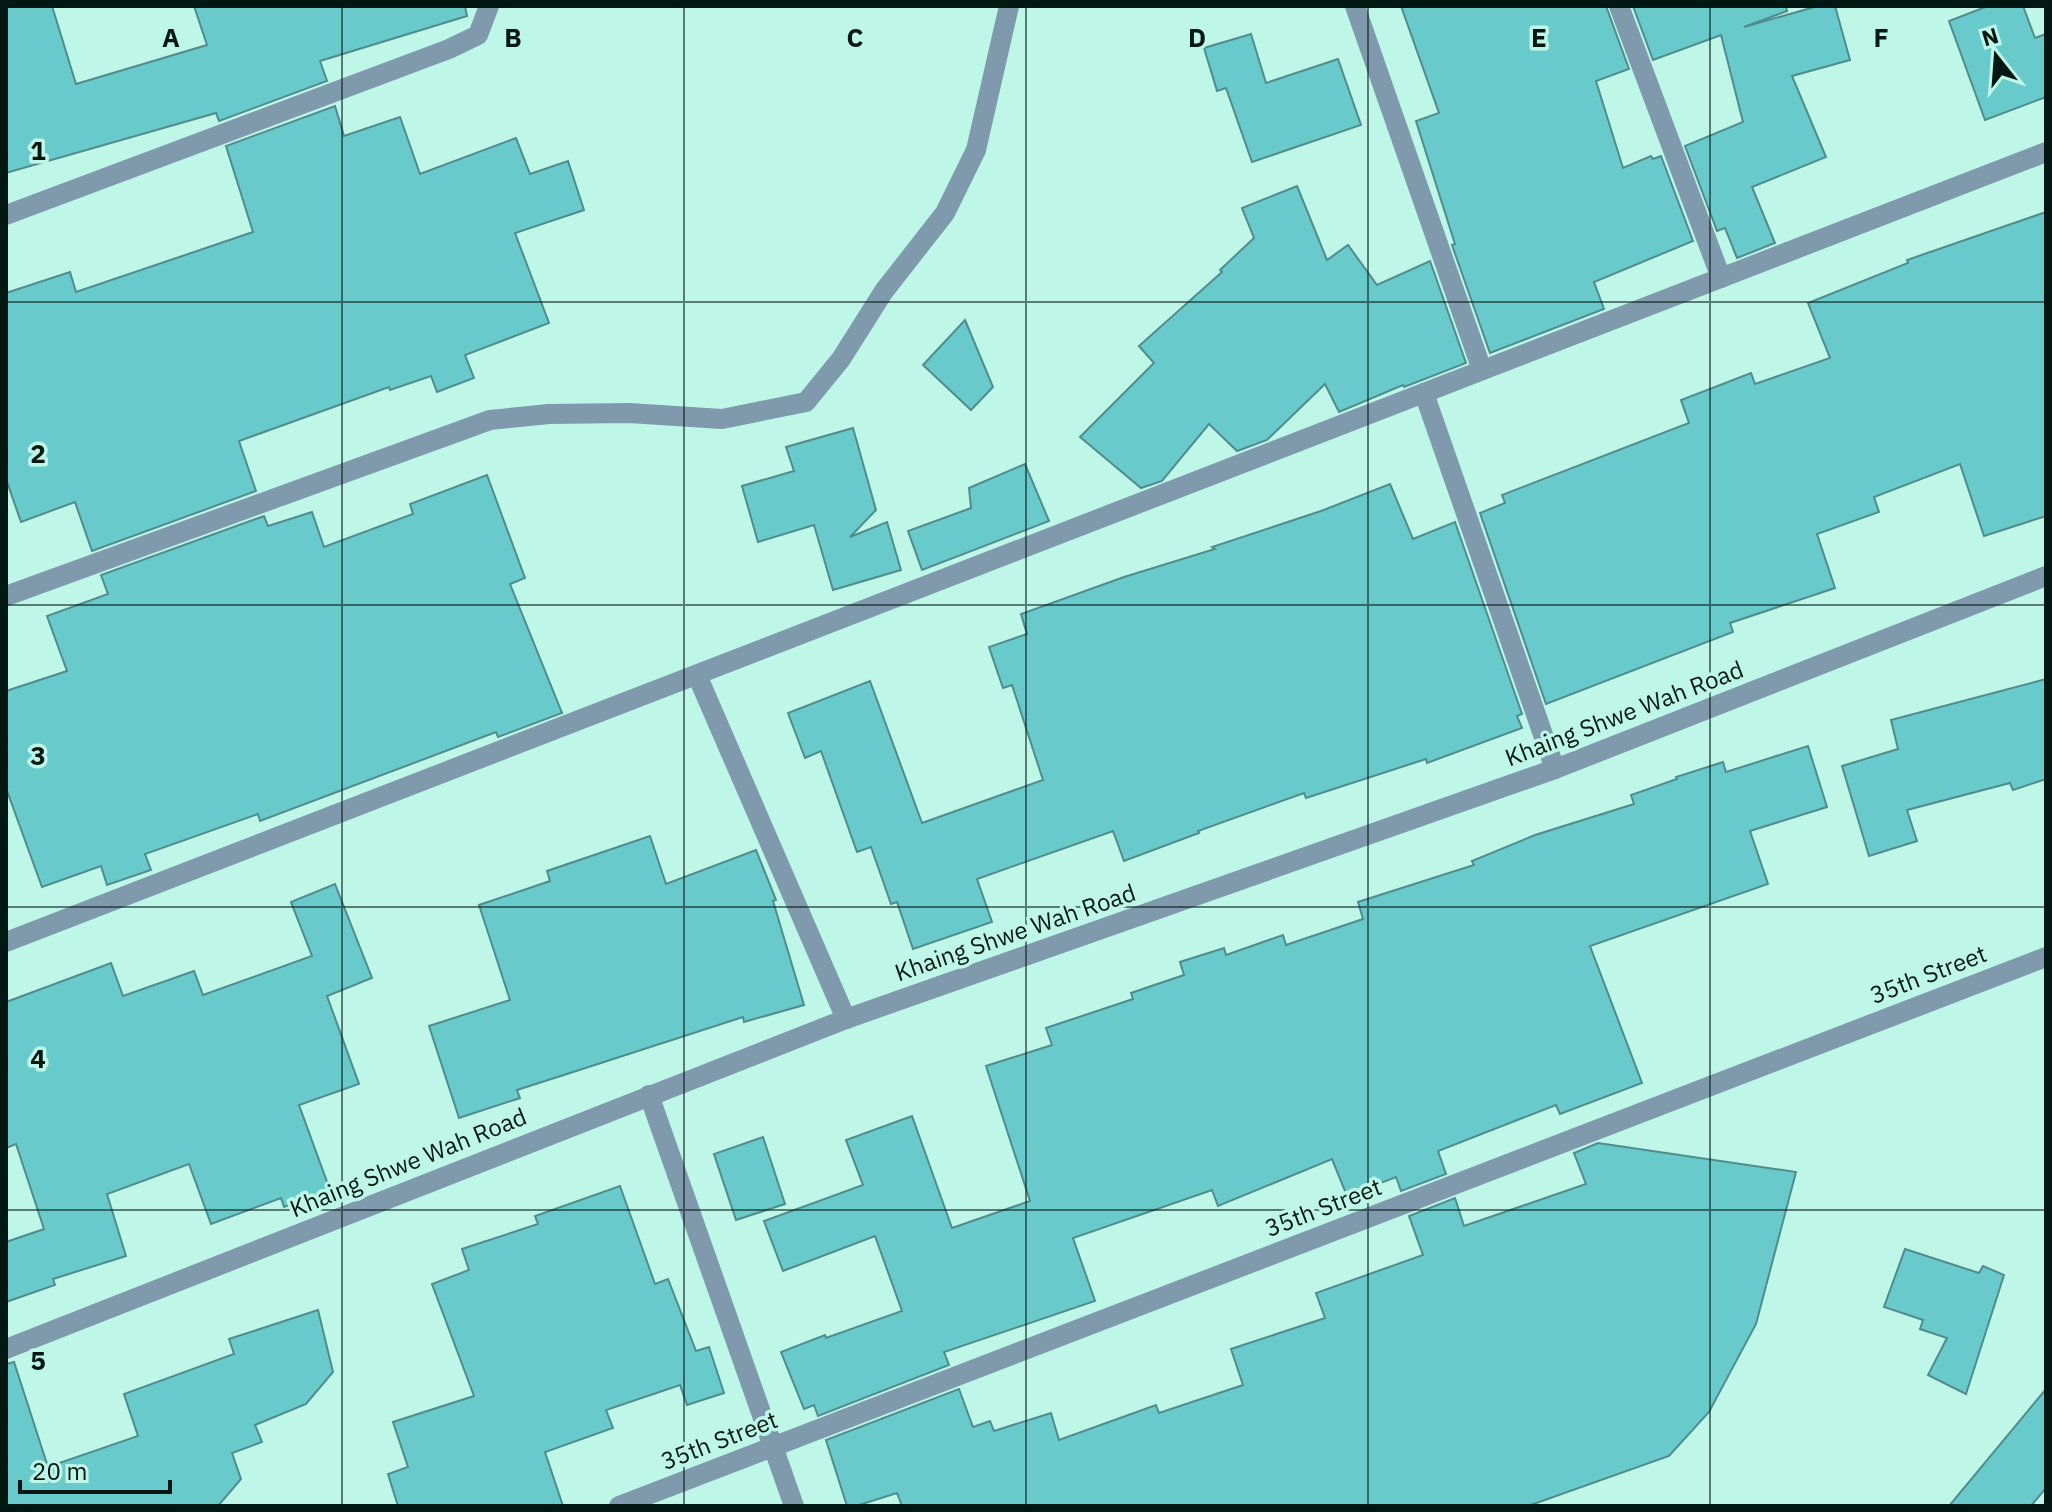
<svg xmlns="http://www.w3.org/2000/svg" width="2052" height="1512" viewBox="0 0 2052 1512" font-family="'IBM Plex Sans',sans-serif">
	<style>
		.building { fill: #68cacb; stroke: #518c8d; stroke-width: 2 }
		.lines { fill: none; stroke-linecap: round; stroke-linejoin: round }
		.minor { stroke: #7e9aac; stroke-width: 20 }
		.grid { fill: none; stroke: #031813; stroke-width: 2; stroke-opacity: 0.55 }
		.labels { text-anchor: middle; dominant-baseline: central; stroke-width: 7; stroke-linejoin: round; paint-order: stroke }
		.street-label { font-size: 24px; fill: #031813; stroke: #bef7e8 }
		.grid-label { font-size: 26px; text-anchor: middle; font-weight: bold; fill: #031813; stroke: #bef7e8; stroke-width: 7; stroke-linejoin: round; paint-order: stroke }
	</style>
	<rect width="100%" height="100%" fill="#bef7e8"/>
	<g class="building">
		<path d="M6,6h46l24,78 131,-39 -13,-39h271l2,10 -147,45 7,20 -108,40 -3,-8 -210,60z"/>
		<path d="M1401,6h205l23,63 -33,12 27,87 28,-12 2,3 8,-3 32,85 -99,41 10,27 -114,44 -38,-108 3,-1 -39,-123 23,-8z"/>
		<path d="M1633,6h153l1,5 -43,16 74,-21h17l15,54 -58,16 34,81 -74,30 23,56 -38,15 -12,-30 -8,3 -32,-85 58,-24 -22,-87 -68,25z"/>
		<path d="M1988,6h35l12,32 11,-4v63l-61,23 -36,-99z"/>
		<path d="M1251,34l15,49 72,-24 23,66 -109,37 -26,-74 -9,3 -13,-43z"/>
		<path d="M335,106l9,30 56,-19 20,57 96,-36 14,36 38,-13 16,49 -69,23 34,90 -84,32 9,23 -37,14 -6,-16 -41,14 -1,-3 -150,54 17,50 -164,60 -17,-49 -54,20 -15,-43v-186l64,-21 6,20 177,-60 -27,-86z"/>
		<path d="M1297,186l30,74 21,-15 29,40 53,-24 36,102 -62,24 -1,-2 -64,27 -14,-28 -58,56 -30,11 -28,-27 -47,57 -21,7 -61,-51 74,-74 -15,-17 83,-74 -2,-2 34,-32 -12,-30z"/>
		<path d="M2046,212v304l-62,20 -24,-72 -86,33 5,15 -62,22 18,54 -105,35 3,9 -187,72 -66,-191 25,-10 -3,-8 187,-72 -8,-23 70,-27 4,11 75,-26 -22,-55 100,-40 -1,-3z"/>
		<path d="M965,320l28,67 -22,23 -48,-45z"/>
		<path d="M853,428l23,82 -26,27 37,-15 14,48 -68,20 -19,-65 -56,17 -16,-56 52,-15 -8,-24z"/>
		<path d="M1025,464l24,57 -127,49 -14,-39 63,-23 -2,-20z"/>
		<path d="M487,475l38,103 -15,6 52,129 -64,24 -2,-5 -236,89 -2,-7 -113,40 6,16 -44,15 -6,-19 -59,21 -36,-99v-97l61,-20 -20,-55 61,-22 -7,-19 163,-59 4,10 44,-14 12,35 89,-33 -3,-10z"/>
		<path d="M1390,484l23,55 42,-17 67,192 -5,2 5,12 -95,35 -1,-4 -120,39 -2,-5 -106,38 1,2 -75,28 -11,-30 -136,48 15,43 -79,27 -16,-47 -6,2 -20,-57 -14,5 -36,-101 -16,7 -17,-45 82,-32 52,142 121,-43 -31,-95 -9,3 -14,-41 38,-13 -6,-20 103,-37 91,-28 -3,-2 109,-36z"/>
		<path d="M2046,679v100l-33,11 -3,-7 -103,27 10,31 -48,15 -27,-90 56,-17 -7,-29z"/>
		<path d="M1808,746l19,61 -77,24 18,53 -178,62 52,137 -82,31 -4,-9 -118,46 8,23 -45,17 -5,-14 -49,19 -15,-37 -114,47 -6,-16 -139,48 22,63 -151,51 5,13 -131,51 -4,-11 -10,4 -23,-57 44,-17 1,3 76,-27 -27,-75 -92,35 -19,-50 99,-36 -17,-45 66,-24 40,112 78,-27 -44,-135 66,-21 -6,-17 87,-29 -2,-6 53,-18 -4,-13 44,-14 2,7 57,-20 3,10 77,-26 -5,-17 116,-37 -2,-4 63,-26 99,-31 -3,-9 46,-16 -1,-2 47,-15 3,10z"/>
		<path d="M650,836l16,48 90,-34 20,50 -3,1 31,104 -60,17 -1,-5 -173,56 -53,17 3,8 -61,20 -30,-92 81,-26 -31,-95 71,-24 -3,-10z"/>
		<path d="M335,884l37,94 -45,18 32,88 -60,21 31,85 -46,17 -3,-9 -70,26 -22,-60 -82,30 19,62 -73,23 2,6 -49,17v-60l38,-13 -28,-85 -10,4v-146l105,-39 12,33 71,-25 9,24 109,-39 -21,-54z"/>
		<path d="M763,1137l22,67 -49,16 -22,-66z"/>
		<path d="M1598,1143l198,29 -40,152 -47,88 -40,44 -141,50h-626l-5,-13 -41,13h-9l-21,-66 133,-51 14,38 17,-6 4,10 57,-18 8,27 97,-35 3,8 84,-28 -12,-36 94,-31 -9,-25 107,-38 -14,-39 46,-18 9,28 122,-42 -12,-31z"/>
		<path d="M620,1186l35,98 13,-5 28,72 13,-4 15,46 -37,12 -7,-20 -74,25 7,18 -68,24 18,54h-165l-10,-32 20,-7 -15,-45 81,-26 -42,-112 37,-14 -7,-21 76,-25 -3,-8z"/>
		<path d="M1905,1249l74,24 4,-7 21,9 -38,119 -38,-19 19,-37 -27,-9 3,-9 -39,-13z"/>
		<path d="M318,1310l15,62 -27,32 -51,21 7,17 -30,11 9,26 -23,27h-212v-142l8,-2 34,105 90,-31 -14,-42 110,-40 -5,-15z"/>
		<path d="M2046,1389v99l-15,18h-82z"/>
	</g>
	<g class="lines">
		<g class="minor">
			<path d="M1355,6l127,364"/>
			<path d="M1619,6l102,272"/>
			<path d="M6,215l443,-166 29,-14 11,-29"/>
			<path d="M1424,393l131,376"/>
			<path d="M6,596l484,-176 59,-6 80,-1 93,6 84,-17 35,-43 43,-68 61,-78 31,-63 33,-144"/>
			<path d="M697,675l149,344"/>
			<path d="M6,942l2040,-790"/>
			<path d="M649,1095l145,411"/>
			<path d="M6,1349l840,-330 709,-250 491,-193"/>
			<path d="M619,1506l1427,-549"/>
		</g>
	</g>
	<path class="grid" d="M342,6v1500M684,6v1500M1026,6v1500M1368,6v1500M1710,6v1500M6,302h2040M6,605h2040M6,907h2040M6,1210h2040"/>
	<g class="labels">
		<g class="street-label">
			<text transform="translate(1624 713) rotate(-21)">Khaing Shwe Wah Road</text>
			<text transform="translate(1015 932) rotate(-19)">Khaing Shwe Wah Road</text>
			<text transform="translate(1928 974) rotate(-21)">35th Street</text>
			<text transform="translate(408 1162) rotate(-22)">Khaing Shwe Wah Road</text>
			<text transform="translate(1323 1207) rotate(-21)">35th Street</text>
			<text transform="translate(719 1440) rotate(-21)">35th Street</text>
		</g>
	</g>
	<g class="grid-label">
		<text x="171" y="47">A</text>
		<text x="513" y="47">B</text>
		<text x="855" y="47">C</text>
		<text x="1197" y="47">D</text>
		<text x="1539" y="47">E</text>
		<text x="1881" y="47">F</text>
		<text x="38" y="160">1</text>
		<text x="38" y="463">2</text>
		<text x="38" y="765">3</text>
		<text x="38" y="1068">4</text>
		<text x="38" y="1370">5</text>
	</g>
	<rect width="2052" height="1512" fill="none" stroke="#031813" stroke-width="16"/>
	<g transform="translate(1996 56) rotate(343)" stroke="#bef7e8" stroke-width="6" paint-order="stroke">
	<path d="M0-6L14 30L0 20L-14 30Z" fill="#031813"/>
	<text y="-12" font-size="22" font-weight="bold" text-anchor="middle" fill="#031813">N</text>
	</g>
	<path d="M20 1480v12h150v-12" fill="none" stroke="#031813" stroke-width="4"/>
	<text x="32" y="1480" font-size="24" fill="#031813" stroke="#bef7e8" stroke-width="6" paint-order="stroke">20 m</text>
</svg>
